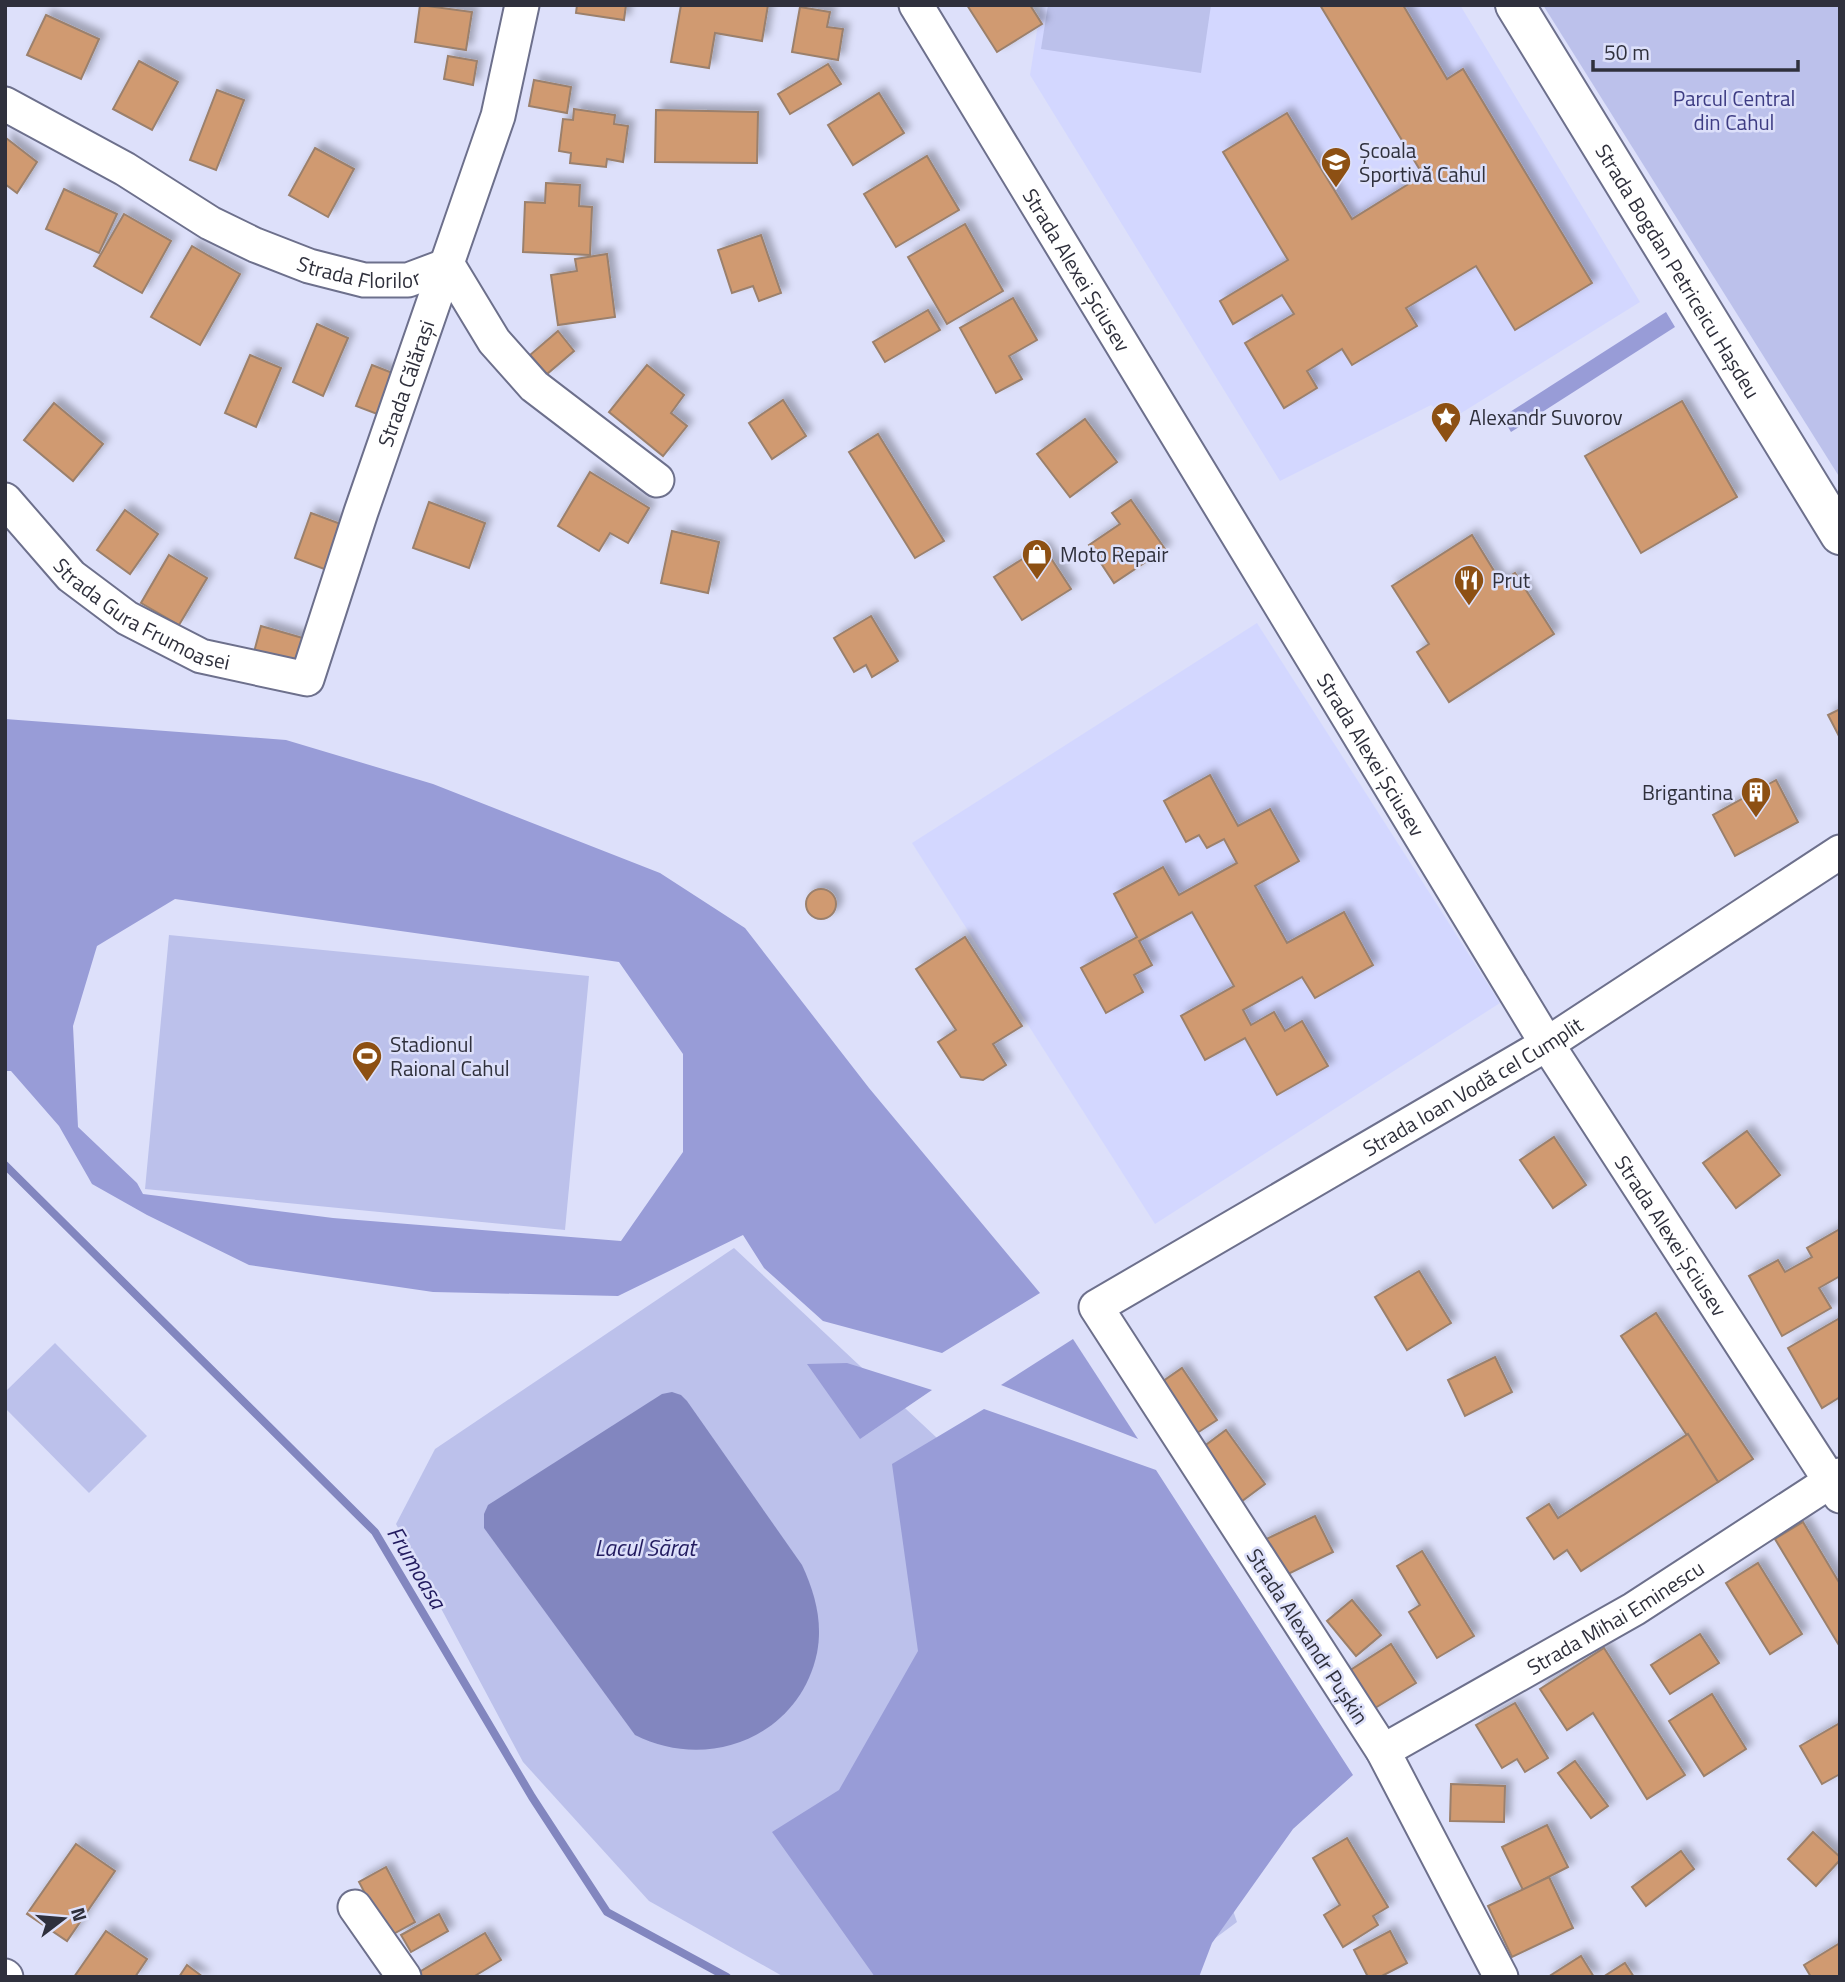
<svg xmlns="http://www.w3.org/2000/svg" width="1845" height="1982" viewBox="0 0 1845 1982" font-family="'Titillium Web',sans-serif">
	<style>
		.built { fill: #d3d7ff }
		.green { fill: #bcc1eb }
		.forest { fill: #989cd7; fill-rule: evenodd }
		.water { fill: #8286bf }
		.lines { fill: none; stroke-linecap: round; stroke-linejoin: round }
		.stream { stroke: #8286bf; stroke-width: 8 }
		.building { fill: #d09a71; stroke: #9b806c; stroke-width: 2; filter: url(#shadow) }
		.minor-casing { stroke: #6d708c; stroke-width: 37 }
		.major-casing { stroke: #6d708c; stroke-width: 42 }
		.minor { stroke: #fff; stroke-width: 33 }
		.major { stroke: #fff; stroke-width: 38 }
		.labels { text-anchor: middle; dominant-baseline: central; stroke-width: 5; stroke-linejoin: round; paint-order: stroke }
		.park-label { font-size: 21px; fill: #3d3c83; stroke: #dde0fa }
		.poi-label { font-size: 21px; fill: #2f303c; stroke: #dde0fa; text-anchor: start }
		.street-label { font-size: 21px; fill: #2f303c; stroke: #dde0fa }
		.water-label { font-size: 23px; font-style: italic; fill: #221b5f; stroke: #dde0fa }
	</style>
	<defs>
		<filter id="shadow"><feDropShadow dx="6" dy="-6" stdDeviation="3.5" flood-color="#0004"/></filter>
	</defs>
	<rect width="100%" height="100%" fill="#dde0fa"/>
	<g class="built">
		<path d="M1041,5h419l180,297 -190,118 -19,-15 -151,76 -250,-406z"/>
		<path d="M1257,623l243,380 -345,221 -243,-381z"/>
	</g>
	<g class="green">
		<path d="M1048,5h163l-10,68 -160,-24z"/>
		<path d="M1543,5h297v473z"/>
		<path d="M169,935l420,41 -24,254 -420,-41z"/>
		<path d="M734,1248l203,190 280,426 20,58 -74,55h-379l-135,-76 -126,-139 -127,-238 39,-75z"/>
		<path d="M55,1343l92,93 -58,57 -84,-85v-16z"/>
	</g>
	<g class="forest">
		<path d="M1666,312l9,15 -164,105 -9,-15z"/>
		<path d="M5,719l281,21 147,44 227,89 85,55 124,160 171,205 -98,60 -119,-32 -59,-53 -21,-33 -125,61 -185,-4 -184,-27 -102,-50 -55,-31 -33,-58 -48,-55h-6zM175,899l444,63 64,92v98l-62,89 -288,-23 -190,-24 -6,-11 -59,-56 -5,-101 24,-80z"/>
		<path d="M1073,1339l65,100 -137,-54z"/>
		<path d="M847,1363l85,27 -72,49 -53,-75z"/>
		<path d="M984,1409l172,61 197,305 -60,54 -81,114 -13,34h-324l-103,-145 67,-42 79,-139 -26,-187z"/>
	</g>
	<path class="water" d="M672,1392l9,3 6,6 115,164c13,28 21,57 15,88 -18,84 -109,119 -182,82l-151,-207v-14l4,-9 174,-111z"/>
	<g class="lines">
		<path class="stream" d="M5,1165l370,367 157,265 75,115 120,65"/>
	</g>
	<g class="building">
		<path d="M420,5l52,7 -6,38 -51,-8z"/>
		<path d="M577,5h49l-2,15 -48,-7z"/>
		<path d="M681,5h87l-6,36 -47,-8 -6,35 -38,-6z"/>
		<path d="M967,5h63l12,19 -45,28z"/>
		<path d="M1320,5h83l44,74 16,-10 129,214 -77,47 -39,-64 -70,42 11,18 -65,39 -10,-16 -35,22 10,17 -33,20 -39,-65 49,-29 -12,-19 -49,29 -13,-23 68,-41 -65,-108 64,-39 65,106 71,-44z"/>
		<path d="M800,7l30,5 -3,15 16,2 -5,31 -46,-8z"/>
		<path d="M46,15l53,24 -18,40 -54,-24z"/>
		<path d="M448,56l29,5 -4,24 -29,-6z"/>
		<path d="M139,61l39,21 -26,48 -39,-21z"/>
		<path d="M828,64l13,20 -51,30 -12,-20z"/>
		<path d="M534,80l37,7 -4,26 -38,-7z"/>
		<path d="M217,90l27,10 -28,70 -26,-10z"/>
		<path d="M879,93l25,40 -51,32 -25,-40z"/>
		<path d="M574,109l41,6 -1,9 14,2 -5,36 -16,-3 -1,8 -36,-4 1,-10 -12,-2 4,-32 10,1z"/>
		<path d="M656,110l102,2 -1,51 -102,-1z"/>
		<path d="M6,138l31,24 -20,31 -12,-9z"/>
		<path d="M315,148l39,21 -26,48 -39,-22z"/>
		<path d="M927,156l32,54 -63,37 -32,-53z"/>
		<path d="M546,183l34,2 -1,21 13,1 -2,48 -67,-3 2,-50 20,1z"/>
		<path d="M64,189l53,25 -18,39 -53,-24z"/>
		<path d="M124,214l47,27 -29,52 -48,-27z"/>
		<path d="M965,224l38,67 -56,33 -39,-67z"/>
		<path d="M761,235l20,58 -22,8 -6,-15 -21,7 -14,-43z"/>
		<path d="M192,246l48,28 -40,71 -49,-28z"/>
		<path d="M607,254l8,63 -57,8 -7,-50 26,-4 -2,-12z"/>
		<path d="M1013,298l24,42 -28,16 13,23 -26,14 -36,-65z"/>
		<path d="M928,310l12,20 -55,32 -12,-20z"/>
		<path d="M317,324l31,14 -25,58 -30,-14z"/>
		<path d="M558,331l16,20 -27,23 -17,-19z"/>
		<path d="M250,355l31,13 -25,59 -31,-14z"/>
		<path d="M372,365l36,14 -15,41 -37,-14z"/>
		<path d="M647,365l37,30 -13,18 16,13 -24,30 -54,-44z"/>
		<path d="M783,400l23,36 -34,23 -23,-36z"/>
		<path d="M1682,401l55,96 -96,56 -56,-97z"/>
		<path d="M54,403l49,41 -30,37 -49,-41z"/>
		<path d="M1085,419l32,43 -47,35 -33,-43z"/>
		<path d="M878,434l66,107 -29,17 -66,-106z"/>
		<path d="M590,472l59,36 -21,35 -18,-10 -11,18 -41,-25z"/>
		<path d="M1131,500l34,49 -51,34 -25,-38 31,-21 -8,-11z"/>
		<path d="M429,502l56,21 -16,45 -56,-20z"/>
		<path d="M125,510l33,24 -28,40 -33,-24z"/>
		<path d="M311,513l46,17 -17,45 -45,-17z"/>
		<path d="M672,531l47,11 -11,51 -47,-10z"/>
		<path d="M1472,535l29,47 14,-9 39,61 -105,68 -32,-50 12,-8 -37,-58z"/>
		<path d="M1043,546l28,43 -49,31 -28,-43z"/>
		<path d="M169,555l38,23 -28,47 -38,-22z"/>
		<path d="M871,616l27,45 -26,16 -6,-12 -12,7 -20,-34z"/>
		<path d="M261,626l59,17 -7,26 -59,-17z"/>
		<path d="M1840,709v29l-12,-23z"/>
		<path d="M1210,775l28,51 32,-17 29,52 -44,25 32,57 57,-31 29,53 -58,33 -13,-21 -59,33 8,15 23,-13 11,19 17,-10 26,45 -51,29 -32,-57 -40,22 -24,-44 53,-30 -42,-74 -53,29 13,24 -18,10 9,17 -37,21 -25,-45 56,-31 -23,-43 49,-27 16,28 58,-32 -13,-24 -17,9 -8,-13 -13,7 -22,-41z"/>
		<path d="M1776,780l22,42 -63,34 -22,-41z"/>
		<circle cx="821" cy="904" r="15"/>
		<path d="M965,937l57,89 -29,18 13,21 -23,15 -22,-3 -23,-35 18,-12 -40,-61z"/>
		<path d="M1747,1131l33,44 -44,33 -33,-45z"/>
		<path d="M1554,1137l32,48 -33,23 -33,-48z"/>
		<path d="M1840,1229v47l-21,12 12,20 -49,28 -33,-60 29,-16 7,12 27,-15 -5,-9z"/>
		<path d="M1419,1271l32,52 -44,27 -32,-53z"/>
		<path d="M1656,1313l97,146 -35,23 -97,-146z"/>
		<path d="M1840,1318v79l-18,11 -34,-60z"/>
		<path d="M1495,1357l17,35 -47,24 -17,-36z"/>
		<path d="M1182,1368l35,52 -26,17 -35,-51z"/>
		<path d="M1226,1430l39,54 -31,23 -39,-54z"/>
		<path d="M1688,1434l30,48 -137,89 -14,-21 -13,9 -27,-41 22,-14 9,14z"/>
		<path d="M1315,1516l18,36 -55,27 -18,-37z"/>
		<path d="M1803,1522l37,62v63l-65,-108z"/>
		<path d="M1422,1551l52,85 -37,22 -28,-46 11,-7 -23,-39z"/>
		<path d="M1758,1563l44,71 -32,20 -44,-71z"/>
		<path d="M1352,1600l29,35 -25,21 -29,-35z"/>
		<path d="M1700,1634l19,29 -49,31 -19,-29z"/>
		<path d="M1391,1644l25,39 -54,33 -24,-38z"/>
		<path d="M1604,1648l81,127 -38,24 -54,-86 -26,17 -27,-41z"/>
		<path d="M1712,1694l34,55 -42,27 -35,-55z"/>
		<path d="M1515,1703l33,55 -23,14 -8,-13 -15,9 -26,-43z"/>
		<path d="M1840,1723v51l-18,10 -22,-38z"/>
		<path d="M1575,1761l33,45 -17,12 -33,-45z"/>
		<path d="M1451,1784l54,2 -1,36 -54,-1z"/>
		<path d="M1547,1825l21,42 -45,23 -21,-43z"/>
		<path d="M1813,1832l27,25v3l-24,26 -28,-27z"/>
		<path d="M1347,1838l41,69 -15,9 5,9 -35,22 -19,-32 16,-10 -27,-47z"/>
		<path d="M76,1844l39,27 -48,70 -40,-27z"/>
		<path d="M1681,1851l13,18 -48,37 -14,-19z"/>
		<path d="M386,1867l29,55 -27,15 -29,-55z"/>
		<path d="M1549,1877l24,51 -61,29 -24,-51z"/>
		<path d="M439,1914l9,17 -37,21 -10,-17z"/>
		<path d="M106,1931l41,28 -12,18h-61z"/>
		<path d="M1390,1931l17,32 -27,14h-12l-14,-27z"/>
		<path d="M485,1933l16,27 -28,17h-56l-1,-3z"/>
		<path d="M1840,1943v34h-29l-7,-12z"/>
		<path d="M1581,1956l13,21h-46z"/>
		<path d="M1625,1963l9,14h-31z"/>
		<path d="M187,1965l16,12h-24z"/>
	</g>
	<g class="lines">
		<g class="minor-casing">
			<g id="minor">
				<path id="s1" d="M916,5l631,1039 293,452"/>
				<path id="s2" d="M5,104l120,65 85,54 45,22 54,21 55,14h44l40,-15 46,76 40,45 123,94"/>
				<path id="s3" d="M5,500l66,76 56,42 74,38 106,23 54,-167 137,-396 24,-111"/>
				<path id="s4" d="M1383,1751l251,-142 206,-134"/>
				<path d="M355,1907l49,70"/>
				<path d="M5,1976l1,1"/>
				<path id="s5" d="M1501,1977l-118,-226 -287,-444 451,-263 293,-192"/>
			</g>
		</g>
		<g class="major-casing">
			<g id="major">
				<path id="s6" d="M1515,5l325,530"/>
			</g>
		</g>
		<use href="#minor" class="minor"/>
		<use href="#major" class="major"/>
	</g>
	<defs>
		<g id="school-pin" transform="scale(1.575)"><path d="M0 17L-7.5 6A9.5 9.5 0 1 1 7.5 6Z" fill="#8d5013" stroke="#dde0fa"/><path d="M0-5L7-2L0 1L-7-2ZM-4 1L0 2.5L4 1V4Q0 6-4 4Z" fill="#fff"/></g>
		<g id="sight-pin" transform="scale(1.575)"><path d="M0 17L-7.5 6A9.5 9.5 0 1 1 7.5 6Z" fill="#8d5013" stroke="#dde0fa"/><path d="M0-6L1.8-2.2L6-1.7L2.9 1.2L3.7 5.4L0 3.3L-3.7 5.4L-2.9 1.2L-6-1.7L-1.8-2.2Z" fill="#fff"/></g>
		<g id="shop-pin" transform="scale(1.575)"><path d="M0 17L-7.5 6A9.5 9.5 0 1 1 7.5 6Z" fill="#8d5013" stroke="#dde0fa"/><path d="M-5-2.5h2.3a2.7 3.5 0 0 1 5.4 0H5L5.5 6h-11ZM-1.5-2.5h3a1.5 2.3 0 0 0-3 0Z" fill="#fff"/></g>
		<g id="restaurant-pin" transform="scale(1.575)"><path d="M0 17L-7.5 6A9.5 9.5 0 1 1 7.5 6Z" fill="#8d5013" stroke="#dde0fa"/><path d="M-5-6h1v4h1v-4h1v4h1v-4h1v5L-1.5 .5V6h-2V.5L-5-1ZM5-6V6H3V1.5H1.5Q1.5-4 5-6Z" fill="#fff"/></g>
		<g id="building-pin" transform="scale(1.575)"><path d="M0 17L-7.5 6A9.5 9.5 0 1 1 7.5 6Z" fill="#8d5013" stroke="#dde0fa"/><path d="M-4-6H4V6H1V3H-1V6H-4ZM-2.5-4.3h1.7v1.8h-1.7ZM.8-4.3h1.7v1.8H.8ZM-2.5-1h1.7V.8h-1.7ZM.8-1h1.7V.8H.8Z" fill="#fff"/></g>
		<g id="stadium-pin" transform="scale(1.575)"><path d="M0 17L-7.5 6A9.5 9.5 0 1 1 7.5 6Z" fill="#8d5013" stroke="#dde0fa"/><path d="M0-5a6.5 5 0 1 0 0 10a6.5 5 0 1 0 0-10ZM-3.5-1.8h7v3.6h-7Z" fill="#fff"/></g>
	</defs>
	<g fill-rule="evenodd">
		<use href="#school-pin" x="1336" y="162"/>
		<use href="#sight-pin" x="1446" y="417"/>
		<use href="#shop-pin" x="1037" y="554"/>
		<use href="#restaurant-pin" x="1469" y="580"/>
		<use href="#building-pin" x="1756" y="792"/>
		<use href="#stadium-pin" x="367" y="1056"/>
	</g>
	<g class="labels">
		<g class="park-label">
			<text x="1734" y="98">Parcul Central<tspan x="1734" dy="24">din Cahul</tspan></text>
		</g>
		<g class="poi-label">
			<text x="1359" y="150">Școala<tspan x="1359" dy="24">Sportivă Cahul</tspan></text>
			<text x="1469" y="417">Alexandr Suvorov</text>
			<text x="1060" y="554">Moto Repair</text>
			<text x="1492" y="580">Prut</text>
			<text x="1733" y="792" text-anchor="end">Brigantina</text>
			<text x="390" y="1044">Stadionul<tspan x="390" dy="24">Raional Cahul</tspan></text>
		</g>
		<g class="street-label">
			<text stroke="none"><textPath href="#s2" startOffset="396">Strada Florilor</textPath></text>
			<text stroke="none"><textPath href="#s1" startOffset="310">Strada Alexei Șciusev</textPath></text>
			<text stroke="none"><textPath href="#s6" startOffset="312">Strada Bogdan Petriceicu Hașdeu</textPath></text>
			<text stroke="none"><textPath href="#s3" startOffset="674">Strada Călărași</textPath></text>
			<text stroke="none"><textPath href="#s3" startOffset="182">Strada Gura Frumoasei</textPath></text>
			<text stroke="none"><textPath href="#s1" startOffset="877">Strada Alexei Șciusev</textPath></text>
			<text stroke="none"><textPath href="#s5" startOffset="1220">Strada Ioan Vodă cel Cumplit</textPath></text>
			<text stroke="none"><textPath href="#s1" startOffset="1444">Strada Alexei Șciusev</textPath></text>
			<text stroke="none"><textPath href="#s4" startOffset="268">Strada Mihai Eminescu</textPath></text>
			<text transform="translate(1308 1636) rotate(57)">Strada Alexandr Pușkin</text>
		</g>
		<g class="water-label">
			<text x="645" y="1547">Lacul Sărat</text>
			<text transform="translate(417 1567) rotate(59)">Frumoasa</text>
		</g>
	</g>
	<rect width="1845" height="1982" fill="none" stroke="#2f303c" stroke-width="14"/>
	<g transform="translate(63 1919) rotate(74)" stroke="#dde0fa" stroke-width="5" paint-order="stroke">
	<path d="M0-5L12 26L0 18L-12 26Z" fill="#2f303c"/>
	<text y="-10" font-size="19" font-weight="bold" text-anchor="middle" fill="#2f303c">N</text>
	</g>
	<path d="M1593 60v10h205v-10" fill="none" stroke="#2f303c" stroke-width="3.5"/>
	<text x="1604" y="60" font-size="21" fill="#2f303c" stroke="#dde0fa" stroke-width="5" paint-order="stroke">50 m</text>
</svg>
